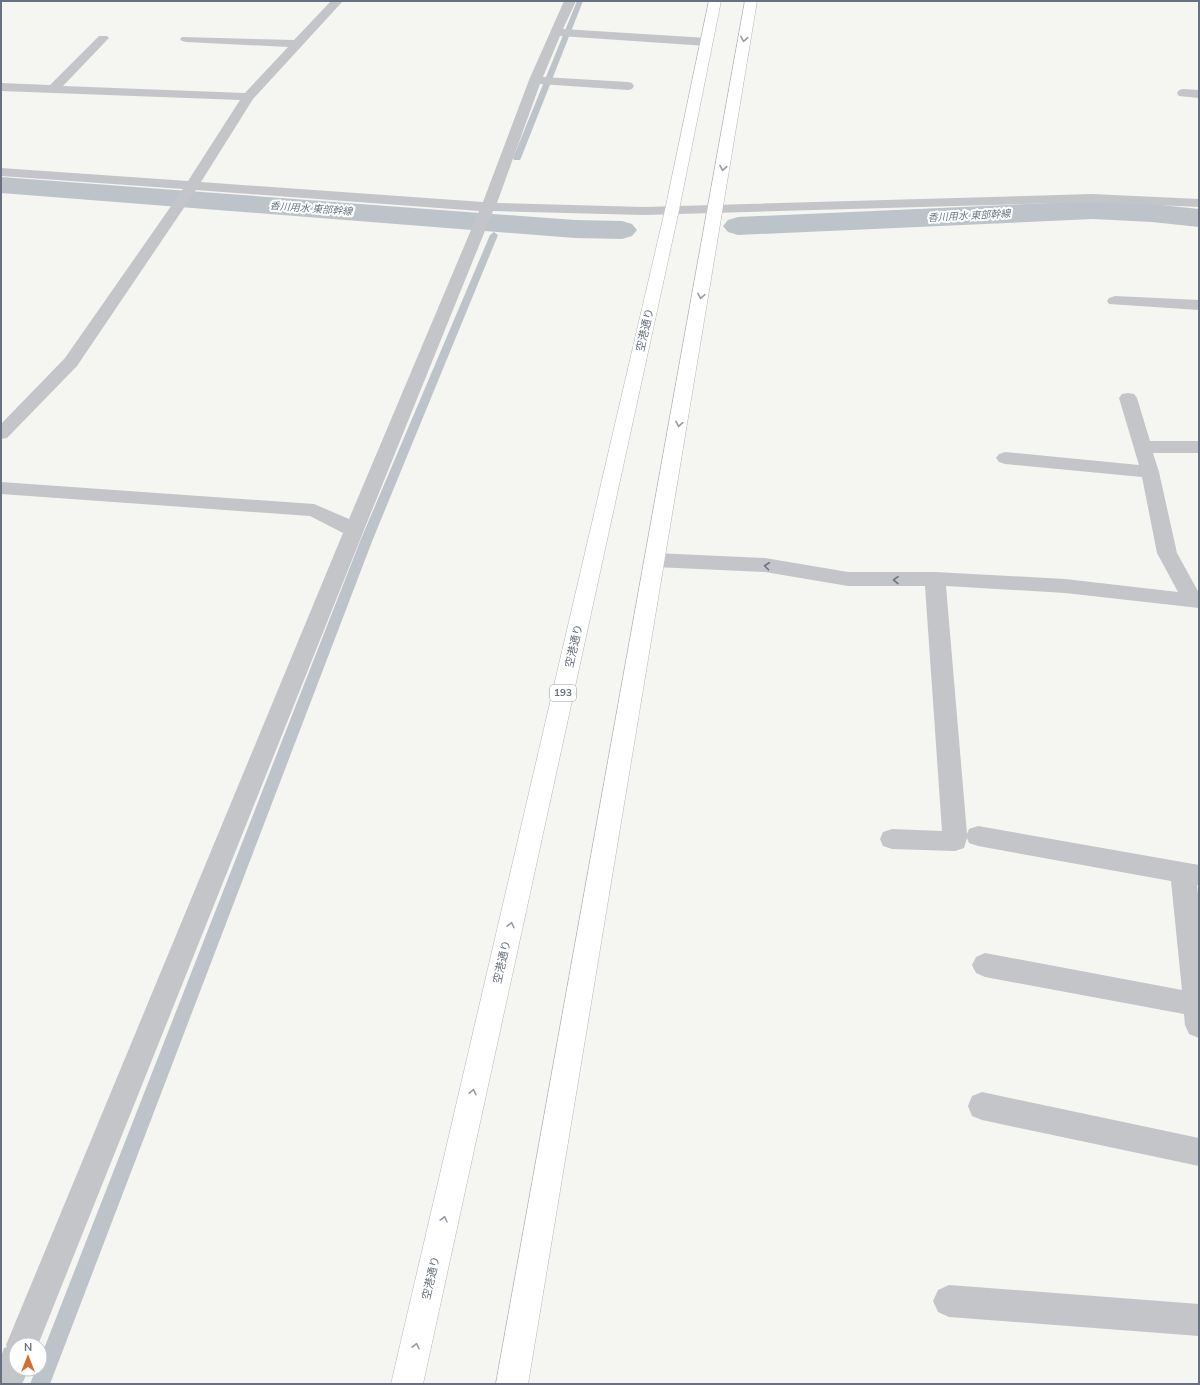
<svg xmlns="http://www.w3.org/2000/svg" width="1200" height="1385" viewBox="0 0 1200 1385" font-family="'Nunito Sans','Noto Sans JP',sans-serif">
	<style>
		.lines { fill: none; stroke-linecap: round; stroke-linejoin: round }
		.stream { fill: #bdc4c9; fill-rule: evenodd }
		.canal { fill: #bdc4c9; fill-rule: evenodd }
		.highway-casing { stroke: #b5b7ba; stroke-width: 1 }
		.street { fill: #c3c5c9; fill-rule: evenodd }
		.highway { fill: #fff; fill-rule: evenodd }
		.oneway { stroke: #959ca6 }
		.oneway2 { stroke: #6c7584 }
		.labels { text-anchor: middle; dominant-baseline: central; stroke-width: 4; stroke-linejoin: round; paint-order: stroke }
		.far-water-label { font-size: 10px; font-style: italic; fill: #687984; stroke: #fff }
		.shield { fill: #fff; stroke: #959ca6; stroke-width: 1 }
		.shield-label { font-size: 10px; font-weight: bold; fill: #677180 }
		.street-label { font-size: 11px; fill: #677180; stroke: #fff }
	</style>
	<rect width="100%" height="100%" fill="#f5f5f2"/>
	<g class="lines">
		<g class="stream">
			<path d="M577,1h6l-62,157 -1,2h-6l-1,-2z"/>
			<path d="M494,232l4,3 -125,304 -323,845h-20l6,-15h4v-10l321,-820 129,-304z"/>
		</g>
		<g class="canal">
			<path d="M1,177l574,43 47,1 10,3 5,6 -5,6 -10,3 -47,-1 -574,-45z"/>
			<path d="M1093,201l59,3 47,5v18l-47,-5 -59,-3 -355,16 -10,-3 -5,-6 5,-6 10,-3z"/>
		</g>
		<g class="highway-casing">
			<g id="highway">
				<path d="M709,1h12l-42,209 -256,1174h-32l274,-1174z"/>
				<path d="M745,1h12l-229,1383h-32z"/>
			</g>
		</g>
		<g class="street">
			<path d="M331,1h12l-90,98 -52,83 282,20 46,-122 35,-79h12l-13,28 144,9 4,2 2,2 -2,2 -4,2 -147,-10 -17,41 85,5 4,1 2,3 -2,3 -4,1 -88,-6 -43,119 147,4 448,-13 107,5v8l-107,-5 -448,13 -151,-4 -129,319 -326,815h-22v24h13l-7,15h-21v-27l3,-9 3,-1 -1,-2 337,-812 -33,-17 -309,-22v-12l313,22 35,15 130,-308 -283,-21 -119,176 -70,72 -6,1v-15l64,-66 118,-169 -182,-13v-8l187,13 52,-81 -239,-9v-8l49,2 49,-49h8l2,2 -2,2 -44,46 182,7 43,-46 -102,-5 -4,-1 -2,-2 2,-2 112,3z"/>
			<path d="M1183,89l16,1v8l-20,-2 -2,-3 2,-3z"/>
			<path d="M1115,296l84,4v10l-90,-6 -2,-3 2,-3z"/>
			<path d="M1128,393l6,1 3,4 13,43h49v12h-46l6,19 18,81 22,40v15l-134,-15 -119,-7 21,248 2,-5 9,-3 221,39v20h-2l2,19v134l-10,-4 -4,-9 -1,-11 -199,-37 -9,-4 -4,-8 4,-8 9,-4 197,37 -11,-109 -193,-35 -9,-3 -2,-5 -3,10 -9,3 -63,-2 -9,-3 -3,-7 3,-7 9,-3 50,2 -17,-245h-77l-83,-14 -110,-5 -7,-2 -3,-5 3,-5 7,-2 110,5 83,14h87l130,7 113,13 -21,-39 -15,-76 -137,-13 -6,-2 -3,-4 3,-4 6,-2 134,13 -20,-67 3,-4z"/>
			<path d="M982,1092l217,46v28l-217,-46 -10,-4 -4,-10 4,-10z"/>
			<path d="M949,1285l250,19v32l-250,-19 -11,-5 -5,-11 5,-11z"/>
		</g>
		<use href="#highway" class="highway"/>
	</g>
	<defs><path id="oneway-chevron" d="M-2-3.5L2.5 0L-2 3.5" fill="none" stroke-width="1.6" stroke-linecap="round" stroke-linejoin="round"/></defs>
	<g class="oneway">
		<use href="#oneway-chevron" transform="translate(744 39) rotate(100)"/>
		<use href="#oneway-chevron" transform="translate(723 168) rotate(100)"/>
		<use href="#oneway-chevron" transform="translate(701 296) rotate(100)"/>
		<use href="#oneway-chevron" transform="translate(679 424) rotate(100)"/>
		<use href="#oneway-chevron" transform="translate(511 925) rotate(-77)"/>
		<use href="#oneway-chevron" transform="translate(473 1092) rotate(-77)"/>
		<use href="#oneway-chevron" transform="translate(444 1219) rotate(-77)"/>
		<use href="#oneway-chevron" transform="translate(416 1346) rotate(-77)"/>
	</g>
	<g class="oneway2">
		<use href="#oneway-chevron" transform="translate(767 566) rotate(-173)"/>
		<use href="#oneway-chevron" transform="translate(896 580) rotate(-179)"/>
	</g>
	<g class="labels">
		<g class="far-water-label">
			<text transform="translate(311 209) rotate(4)">香川用水 東部幹線</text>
			<text transform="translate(969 216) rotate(-3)">香川用水 東部幹線</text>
		</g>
		<rect class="shield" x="550" y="685" width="26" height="16" rx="3"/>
		<g class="shield-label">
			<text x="563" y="693">193</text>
		</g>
		<g class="street-label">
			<text transform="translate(645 330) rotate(-77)">空港通り</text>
			<text transform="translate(574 646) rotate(-77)">空港通り</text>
			<text transform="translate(502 962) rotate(-77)">空港通り</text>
			<text transform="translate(431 1278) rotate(-77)">空港通り</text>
		</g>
	</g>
	<rect width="1200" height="1385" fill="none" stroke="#677180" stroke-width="4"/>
	<g transform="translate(28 1357)"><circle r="19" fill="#ffffff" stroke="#c2c6cc"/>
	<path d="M0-3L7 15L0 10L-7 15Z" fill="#d36f34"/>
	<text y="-6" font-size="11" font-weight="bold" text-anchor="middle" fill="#677180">N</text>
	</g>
</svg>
